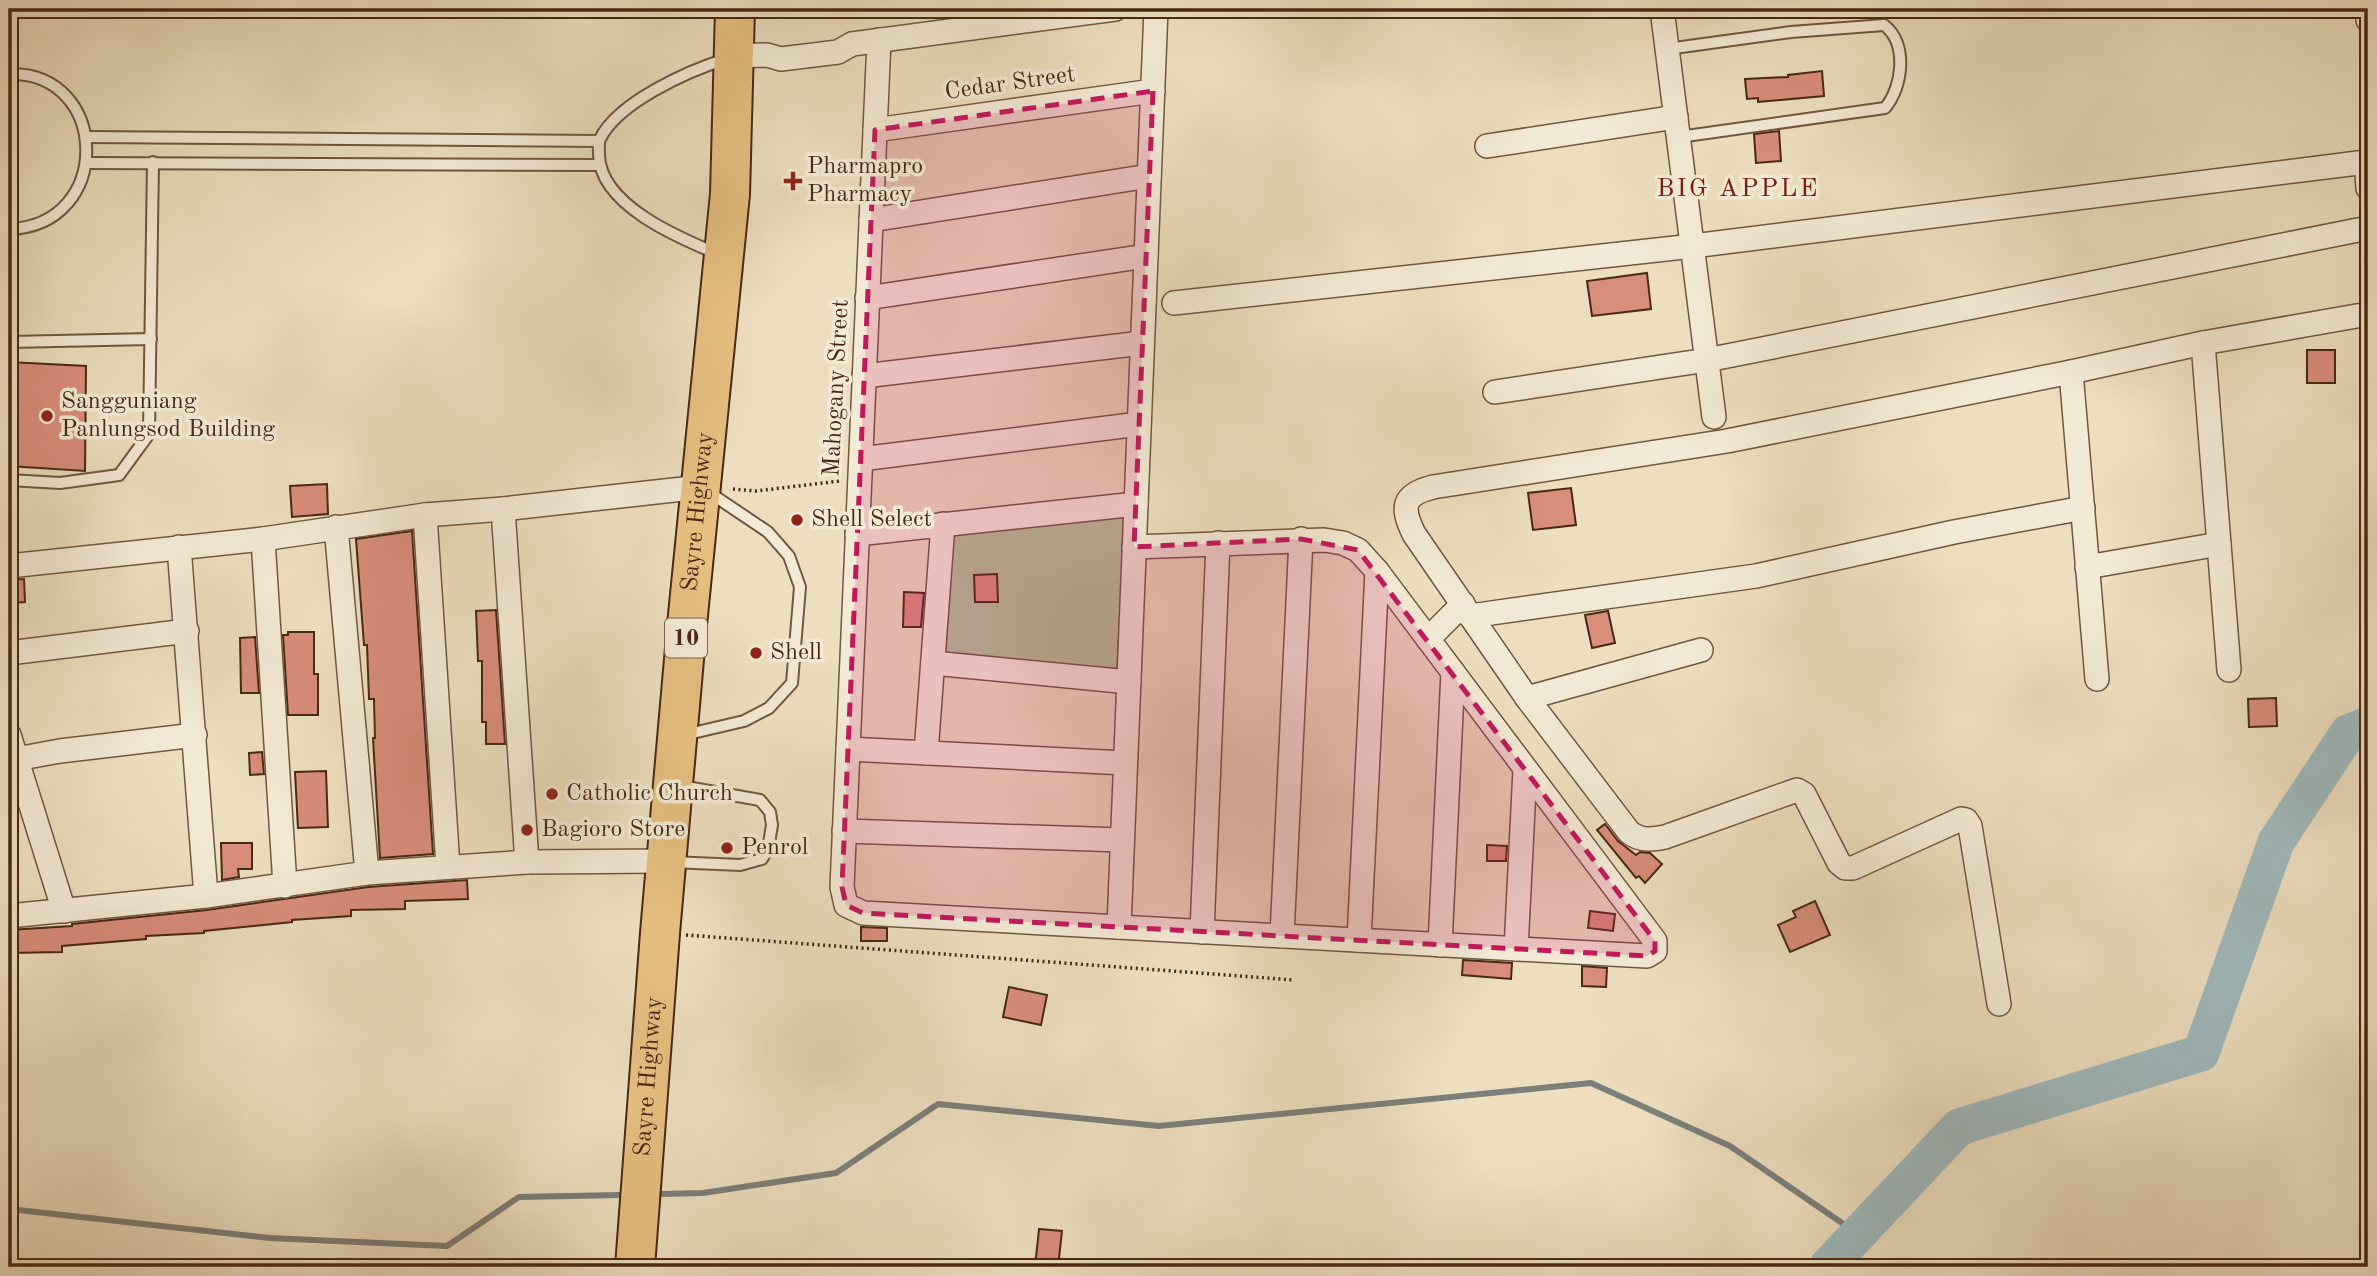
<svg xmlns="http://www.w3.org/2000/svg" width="2377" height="1276" viewBox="0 0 2377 1276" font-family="'Old Standard TT',serif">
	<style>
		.green { fill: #b1c297; stroke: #7c7556; stroke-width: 2 }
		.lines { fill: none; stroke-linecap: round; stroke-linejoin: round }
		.stream { stroke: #7c7f7a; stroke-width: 6 }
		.river { stroke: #9fb9bd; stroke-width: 37 }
		.building { fill: #d98d7c; stroke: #482815; stroke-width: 2 }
		.lane-casing { stroke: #715640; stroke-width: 14 }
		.street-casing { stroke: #715640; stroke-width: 26 }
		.highway-casing { stroke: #482815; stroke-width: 42 }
		.path { stroke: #482815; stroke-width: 3.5; stroke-dasharray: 2 3.5; stroke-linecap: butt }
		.lane { stroke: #f3ead5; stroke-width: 10 }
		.street { stroke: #f3ead5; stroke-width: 23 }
		.highway { stroke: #e6bf80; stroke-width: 38 }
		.marked { fill: #c2185b; fill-opacity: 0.2; stroke: #c2185b; stroke-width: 5; stroke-dasharray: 14 9; stroke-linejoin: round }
		.poi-dot { fill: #8f2418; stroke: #f3ead5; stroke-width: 2.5 }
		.labels { text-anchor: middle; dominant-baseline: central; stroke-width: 7; stroke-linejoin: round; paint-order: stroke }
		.shield { fill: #f3ead5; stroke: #7b624f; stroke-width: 2 }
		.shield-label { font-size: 23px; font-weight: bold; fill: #482815 }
		.street-label { font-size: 24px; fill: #482815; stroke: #f3ead5 }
		.poi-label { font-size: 24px; fill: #482815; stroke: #f3ead5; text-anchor: start }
		.neighbourhood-label { font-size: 26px; letter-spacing: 2px; fill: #7a1f14; stroke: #f3ead5 }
	</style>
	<rect width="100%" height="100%" fill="#ecdebf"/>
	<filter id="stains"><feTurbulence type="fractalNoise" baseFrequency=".00286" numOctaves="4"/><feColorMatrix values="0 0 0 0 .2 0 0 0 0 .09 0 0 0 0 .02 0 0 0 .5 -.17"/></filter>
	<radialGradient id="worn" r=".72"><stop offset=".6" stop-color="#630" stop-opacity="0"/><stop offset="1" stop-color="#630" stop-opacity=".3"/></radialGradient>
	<path class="green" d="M1126,513l-9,159 -172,-17 8,-120z"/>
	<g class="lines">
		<g class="stream">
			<path d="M660,1194l43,-1 133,-20 102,-69 221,22 432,-43 139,63 128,88"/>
			<path d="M9,1209l260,29 178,8 72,-49 102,-2"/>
		</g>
		<path class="river" d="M1827,1267l132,-140 242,-74 75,-211 72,-109 20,-8"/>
	</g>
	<g class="building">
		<path d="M1822,71l2,25 -66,6v-4l-11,1 -2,-20 43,-2v-2z"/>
		<path d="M1779,131l2,30 -25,2 -2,-29z"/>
		<path d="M1647,273l4,36 -59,7 -5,-35z"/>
		<rect x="2307" y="350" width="28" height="33"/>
		<path d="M9,362l77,4 -1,105 -76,-5z"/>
		<path d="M327,484l1,30 -36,3 -2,-31z"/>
		<path d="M1571,488l5,37 -43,5 -5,-37z"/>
		<path d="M412,531l21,323 -53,4 -7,-120h2l-1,-39h-5l-2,-54h-3l-8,-106z"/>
		<path d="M997,574l1,28h-23l-1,-27z"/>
		<path d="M24,579l1,23 -16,1v-23z"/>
		<path d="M904,592l20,1 -3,34h-18z"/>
		<path d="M496,610l9,134h-19v-22h-4v-61h-4l-2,-50z"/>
		<path d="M1608,611l7,32 -23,5 -7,-33z"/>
		<path d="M288,632h26v42h4v41h-30l-5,-80h5z"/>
		<path d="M255,637l4,56h-18l-1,-55z"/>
		<path d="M2276,698l1,28 -28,1 -1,-28z"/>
		<path d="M262,752l2,22 -14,1 -1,-22z"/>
		<path d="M326,771l2,56 -30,1 -3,-56z"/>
		<path d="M1605,824l13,17 18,14 4,-3 10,1 12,11 -17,19 -6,-7 -3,2 -39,-48z"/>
		<path d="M221,843h31v26h-14l1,8 -17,3z"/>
		<path d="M1487,845l20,1 -1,15h-19z"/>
		<path d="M467,880l1,19 -63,2v8l-54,1v6l-59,4v2l-88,9v2l-58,3v3l-84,7v6l-53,1v-23l63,-4v-2l135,-14 161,-23z"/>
		<path d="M1815,901l15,34 -40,17 -12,-27 18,-8 -3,-6z"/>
		<path d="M1590,911l25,3 -2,17 -25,-3z"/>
		<path d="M861,927l26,1v13h-26z"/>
		<path d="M1463,960l49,3 -1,16 -49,-4z"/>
		<path d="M1582,966l25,2 -1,19 -24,-1z"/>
		<path d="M1009,987l38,8 -6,30 -38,-8z"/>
		<path d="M1039,1229l23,2 -4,36h-23z"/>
	</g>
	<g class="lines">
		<g class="lane-casing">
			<g id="lane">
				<path d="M1667,49l124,-17 93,-7c24,18 19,62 1,83l-206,29"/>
				<path d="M9,74c101,-3 105,152 0,155"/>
				<path d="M86,137l513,4"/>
				<path d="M87,163l512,2"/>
				<path d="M718,254c-39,-16 -118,-49 -119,-99 0,-5 -1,-12 1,-16 18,-37 88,-68 126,-80"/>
				<path d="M9,342l142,-3"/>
				<path d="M9,480l51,3 59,-8 30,-41 4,-272"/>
				<path d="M684,735l60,-14 25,-13 23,-25 8,-96 -11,-31 -21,-24 -61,-41"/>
				<path d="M672,862l68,3 22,-6 6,-10 4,-24 -2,-13 -10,-12 -79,-14"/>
			</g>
		</g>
		<g class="street-casing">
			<g id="street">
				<path d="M1662,9l52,408"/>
				<path d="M2367,9l1,11"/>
				<path d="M879,40l-37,847 4,18 17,8 784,43 8,-5v-10l-278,-370 -19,-21 -15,-7 -19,-3 -190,7"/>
				<path d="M735,56l32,-1 14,4 57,-7 14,-8 263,-35"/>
				<path d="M875,130l278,-39"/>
				<path d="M1487,146l189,-29"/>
				<path d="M871,220l278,-44"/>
				<path d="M867,298l279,-42"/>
				<path d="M1174,303l519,-57 673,-84 2,26"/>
				<path d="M2203,343l26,327"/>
				<path d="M2071,372l26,307"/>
				<path d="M864,376l278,-33"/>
				<path d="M1495,392l212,-32 661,-132"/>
				<path d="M861,459l278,-35"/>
				<path d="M503,509l24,353"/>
				<path d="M425,515l23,352"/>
				<path d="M336,527l31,346"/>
				<path d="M857,534l279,-30"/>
				<path d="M263,539l22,347"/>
				<path d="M179,547l27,349"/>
				<path d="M9,566l254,-27 162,-24 78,-6 198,-22"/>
				<path d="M2087,567l132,-23"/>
				<path d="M1470,616l286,-40 198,-44 129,-24"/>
				<path d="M1428,639l35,-35"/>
				<path d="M9,653l178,-22"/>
				<path d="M933,663l196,19"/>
				<path d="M1527,698l174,-48"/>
				<path d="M9,735l55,176"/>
				<path d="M848,749l277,14"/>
				<path d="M926,753l17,-229"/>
				<path d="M16,759l44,-8 135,-16"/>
				<path d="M844,831l278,9"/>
				<path d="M9,916l197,-20 161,-23 160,-11 139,-1"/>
				<path d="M1119,927l37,-918"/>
				<path d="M1202,932l16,-389"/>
				<path d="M1282,936l19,-397"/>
				<path d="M1359,940l18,-369"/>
				<path d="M1440,945l13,-273"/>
				<path d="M1516,949l9,-180"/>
				<path d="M1999,1004l-29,-178 -4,-6 -5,-1 -108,49h-8l-6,-5 -35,-69 -7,-4 -132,47c-13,3 -25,4 -36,-5l-102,-134 -113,-164c-13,-27 -12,-39 19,-47l294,-46 344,-69 132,-29 165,-29"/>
			</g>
		</g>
		<g class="highway-casing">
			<g id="highway">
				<path id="s1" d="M635,1267l25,-334 27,-308 43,-431 5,-185"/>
			</g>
		</g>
		<g class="path">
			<path d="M733,489l23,2 84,-10"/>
			<path d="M686,935l608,45"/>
		</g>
		<use href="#lane" class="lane"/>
		<use href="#street" class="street"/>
		<use href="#highway" class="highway"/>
	</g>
	<path class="marked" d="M1153,91l-19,456 167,-8 57,11 297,391v10l-8,5 -784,-43 -17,-8 -4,-18 33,-757z"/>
	<g class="poi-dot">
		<path d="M789.5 170.5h7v7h7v7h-7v7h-7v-7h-7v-7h7z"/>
		<circle cx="47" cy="416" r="7"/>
		<circle cx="797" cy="520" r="7"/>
		<circle cx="756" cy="653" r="7"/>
		<circle cx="552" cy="794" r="7"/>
		<circle cx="527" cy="830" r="7"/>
		<circle cx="727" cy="848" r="7"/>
	</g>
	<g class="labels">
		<rect class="shield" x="665" y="618.5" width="42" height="39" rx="5"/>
		<g class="shield-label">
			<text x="686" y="638">10</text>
		</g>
		<g class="street-label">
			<text transform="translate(1010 84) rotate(-8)">Cedar Street</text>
			<text transform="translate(837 388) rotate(-87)">Mahogany Street</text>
			<text stroke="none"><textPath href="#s1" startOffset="758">Sayre Highway</textPath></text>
			<text stroke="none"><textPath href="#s1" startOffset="191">Sayre Highway</textPath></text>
		</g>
		<g class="poi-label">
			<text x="807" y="167">Pharmapro<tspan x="807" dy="28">Pharmacy</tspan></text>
			<text x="61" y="402">Sangguniang<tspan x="61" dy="28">Panlungsod Building</tspan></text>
			<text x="811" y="520">Shell Select</text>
			<text x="770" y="653">Shell</text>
			<text x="566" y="794">Catholic Church</text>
			<text x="541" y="830">Bagioro Store</text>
			<text x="741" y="848">Penrol</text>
		</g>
		<g class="neighbourhood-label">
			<text x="1738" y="189">BIG APPLE</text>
		</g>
	</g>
	<rect width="2377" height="1276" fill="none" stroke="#ecdebf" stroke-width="35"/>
	<rect x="10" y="10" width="2356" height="1255" fill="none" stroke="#482815" stroke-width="3.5"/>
	<rect x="18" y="18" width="2342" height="1241" fill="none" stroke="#482815" stroke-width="2"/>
	<rect width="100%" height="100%" filter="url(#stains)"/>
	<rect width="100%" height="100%" fill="url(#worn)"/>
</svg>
